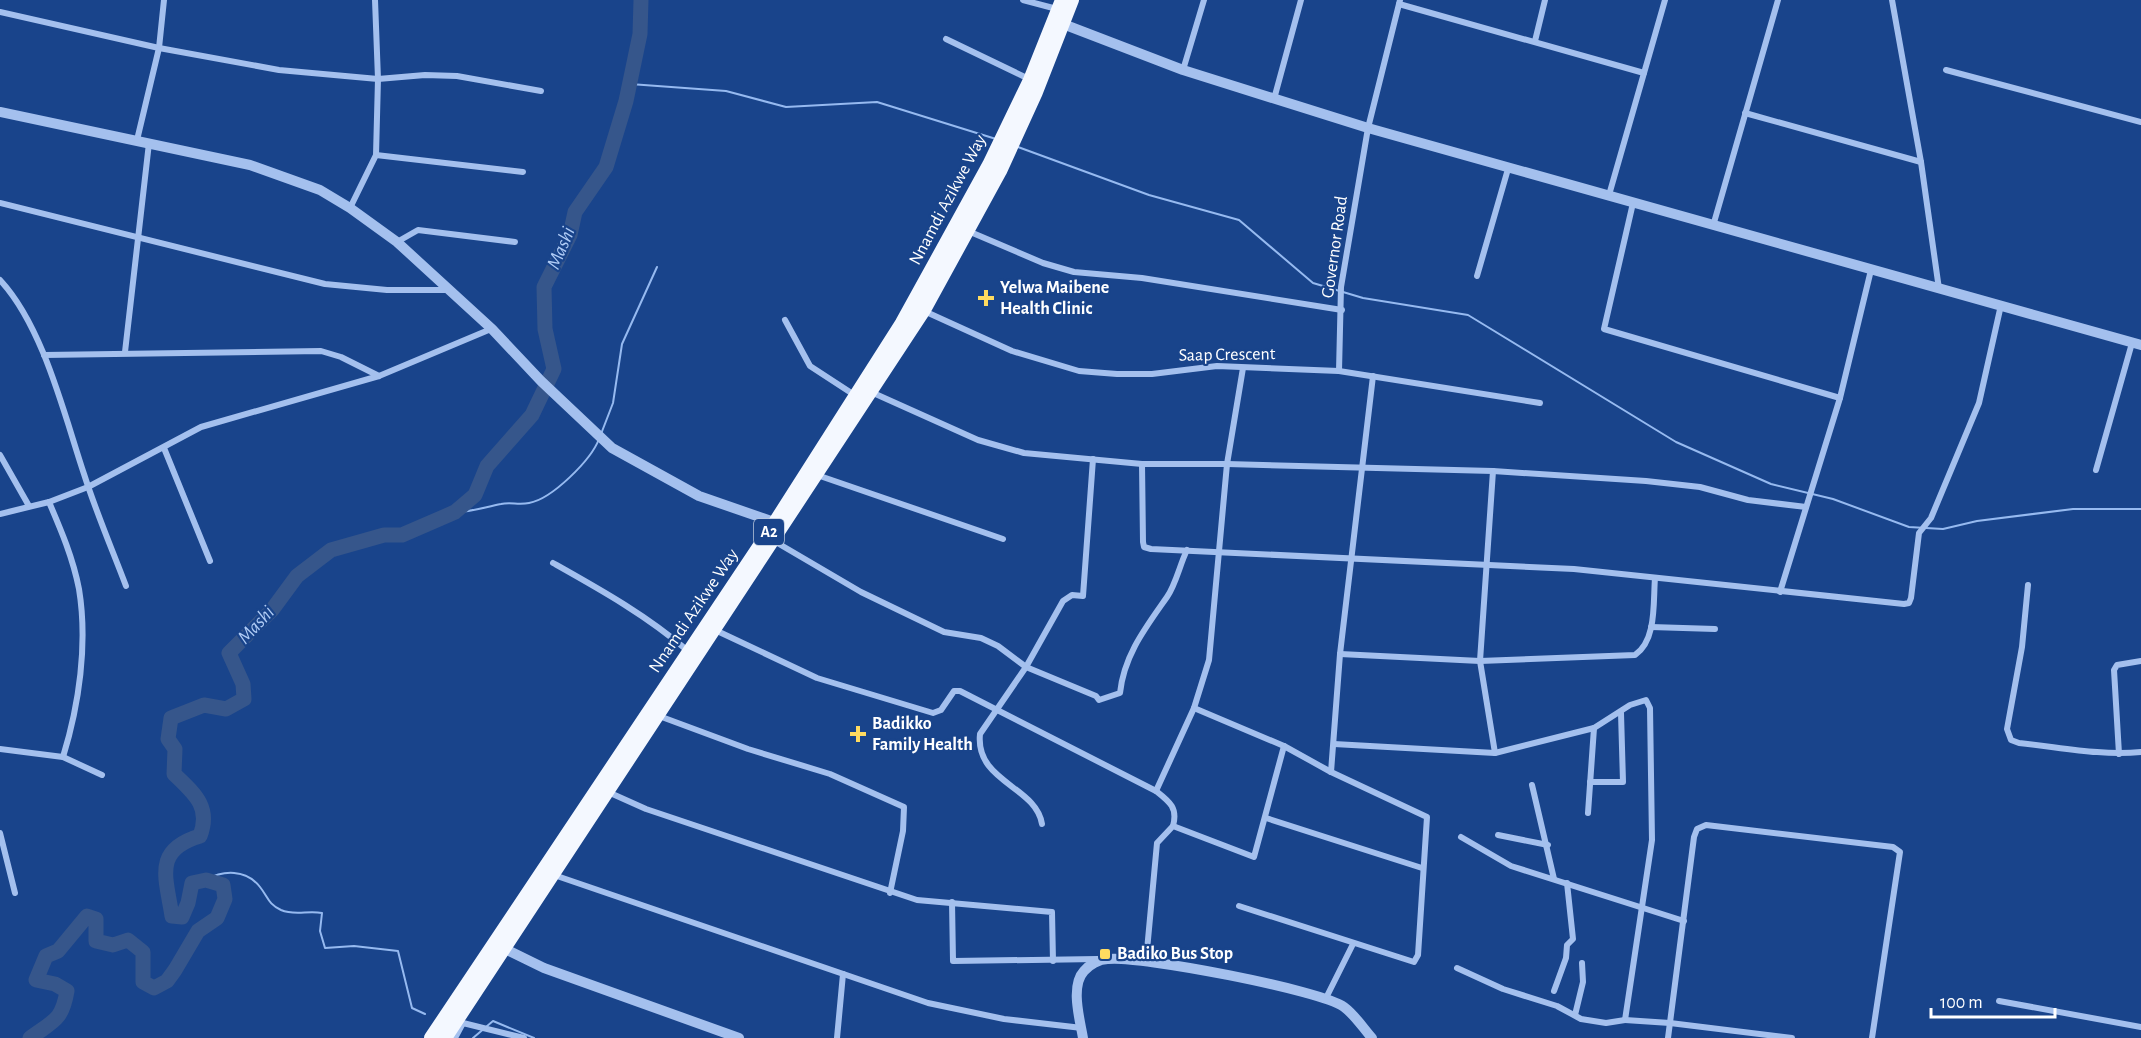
<svg xmlns="http://www.w3.org/2000/svg" width="2141" height="1038" viewBox="0 0 2141 1038" font-family="'Alegreya Sans',sans-serif">
	<style>
		.lines { fill: none; stroke-linecap: round; stroke-linejoin: round }
		.stream { stroke: #96baf0; stroke-width: 2 }
		.river { stroke: #36568b; stroke-width: 15 }
		.minor { stroke: #a4c0ee; stroke-width: 6 }
		.tertiary { stroke: #a4c0ee; stroke-width: 10 }
		.trunk { stroke: #f4f8ff; stroke-width: 14 }
		.poi-dot { fill: #ffdb60; stroke: #19448b; stroke-width: 2 }
		.labels { text-anchor: middle; dominant-baseline: central; stroke-width: 4.5; stroke-linejoin: round; paint-order: stroke }
		.shield { fill: #19448b; stroke: #bac7dc; stroke-width: 1.5 }
		.shield-label { font-size: 16px; font-weight: bold; fill: #fff }
		.street-label { font-size: 18px; fill: #fff; stroke: #19448b }
		.poi-label { font-size: 18px; font-weight: bold; fill: #fff; stroke: #19448b; text-anchor: start }
		.water-label { font-size: 20px; font-style: italic; fill: #afcbf5; stroke: #19448b }
	</style>
	<rect width="100%" height="100%" fill="#19448b"/>
	<g class="lines">
		<g class="stream">
			<path d="M630,84l96,7 60,16 91,-5 119,37"/>
			<path d="M1018,147l131,48 90,25 74,63 50,15 105,17 208,127 95,42 62,15 76,28 34,2 34,-8 96,-12h68"/>
			<path d="M601,434l12,-31 9,-59 35,-77"/>
			<path d="M455,512c16,0 30,-5 46,-8 9,-2 18,1 28,-1 23,-4 62,-43 70,-64"/>
			<path d="M206,880c17,-10 40,-11 54,7 8,10 8,17 21,23 14,6 27,0 41,3l-2,18 5,17 29,-2 44,5 14,57 13,6"/>
			<path d="M473,1038l20,-17 41,17"/>
		</g>
		<path class="river" d="M30,1038c23,-17 32,-17 37,-47l-12,-7 -19,-4 10,-24 12,-5 29,-35 9,3v22l17,4 15,-5 15,12v30l11,6 13,-7 8,-11 23,-39 19,-13 8,-19 -2,-14 -17,-5 -14,3 -4,20 -6,14 -10,-1c-6,-39 -19,-66 28,-80 11,-29 -5,-42 -26,-62l1,-25 -7,-10 3,-21 33,-13 22,4 18,-10 -1,-15 -14,-31 43,-43 25,-34 34,-26 53,-15h18l53,-23 20,-17 12,-29 45,-51 22,-46 -9,-40 -1,-42 26,-52 5,-23 31,-45 20,-66 14,-67 1,-34"/>
		<g class="minor">
			<path d="M1023,0l34,9"/>
			<path d="M1892,0l29,162 18,127"/>
			<path d="M1399,4l245,69"/>
			<path d="M0,12l159,36 120,22 99,9 47,-4 32,1 84,15"/>
			<path d="M946,39l83,40"/>
			<path d="M1535,41l10,-41"/>
			<path d="M1183,70l21,-70"/>
			<path d="M1946,70l195,52"/>
			<path d="M1274,99l27,-99"/>
			<path d="M1745,113l176,49"/>
			<path d="M137,140l22,-92 5,-48"/>
			<path d="M376,155l147,17"/>
			<path d="M1609,195l56,-195"/>
			<path d="M0,203l325,81 62,6h62"/>
			<path d="M1633,203l-29,126 236,69"/>
			<path d="M350,208l26,-53 2,-76 -3,-79"/>
			<path d="M1713,226l65,-226"/>
			<path d="M968,231l75,32 31,9 68,6 200,32"/>
			<path d="M397,242l21,-12 97,12"/>
			<path d="M1477,276l31,-107"/>
			<path d="M0,280c43,46 64,134 84,194 12,38 28,75 42,112"/>
			<path d="M924,311l88,40 67,20 38,3h35l65,-8 122,5 201,32"/>
			<path d="M785,320l25,46 46,30"/>
			<path d="M125,352l24,-209"/>
			<path d="M44,355l277,-4 20,6 38,19"/>
			<path d="M1339,371l2,-84 27,-159 32,-128"/>
			<path d="M871,392l107,48 46,13 118,11h85l266,7 153,10 54,6 48,13 58,7"/>
			<path d="M164,448l46,113"/>
			<path d="M0,455l29,51"/>
			<path d="M1142,464l1,78 1,5 7,2 423,20 330,35 5,-1 2,-5 8,-65 12,-15 48,-115 22,-98"/>
			<path d="M2096,470l36,-127"/>
			<path d="M1493,471l-13,190 15,92"/>
			<path d="M817,475l186,64"/>
			<path d="M49,502c12,28 24,56 30,87 9,55 0,116 -16,168"/>
			<path d="M0,514l49,-12 39,-15 113,-60 178,-51 112,-47"/>
			<path d="M774,541l87,51 83,40 37,6 17,8 28,21 70,29 3,4 21,-7c4,-38 26,-66 47,-96 9,-13 13,-33 20,-47"/>
			<path d="M553,563c48,27 93,52 135,88"/>
			<path d="M2028,585l-6,62 -15,82 4,11 8,3c41,4 81,13 122,9"/>
			<path d="M1780,592l60,-194 31,-128"/>
			<path d="M1651,627l64,2"/>
			<path d="M715,630l102,48 116,35 8,-3 13,-19h6l196,100c14,11 22,17 17,35"/>
			<path d="M1340,654l140,7 155,-6c22,-15 18,-53 20,-77"/>
			<path d="M1194,708l90,38 47,26 96,45 -9,138 -4,7 -175,-56"/>
			<path d="M659,716l89,33 82,25 74,33 -1,24 -13,62"/>
			<path d="M1334,744l161,9 99,-25 36,-23 16,-5 4,8 2,132 -27,180 45,3 122,15"/>
			<path d="M0,749l63,8 39,18"/>
			<path d="M2119,754l-5,-84 3,-5 24,-4"/>
			<path d="M1331,772l9,-118 33,-278"/>
			<path d="M1590,782h33l-2,-69"/>
			<path d="M1532,785l22,94"/>
			<path d="M1156,791l38,-83 15,-48 18,-196 16,-96"/>
			<path d="M608,792l38,17 271,91 135,12 1,49"/>
			<path d="M1588,813l6,-85"/>
			<path d="M1266,818l156,50"/>
			<path d="M1042,824c-6,-38 -67,-42 -62,-90l46,-67 37,-66 9,-6 11,1 10,-137"/>
			<path d="M0,833l15,60"/>
			<path d="M1498,835l50,10"/>
			<path d="M1461,837l50,29 173,55"/>
			<path d="M554,875l374,128 76,16 78,9"/>
			<path d="M952,902l1,59 145,-2"/>
			<path d="M1146,961l11,-118 16,-17 81,31 30,-111"/>
			<path d="M1457,968l46,21 54,17 24,13 25,4 19,-3"/>
			<path d="M1554,991l12,-33 1,-13 6,-6 -6,-56"/>
			<path d="M1326,998l27,-54"/>
			<path d="M1999,1001l142,26"/>
			<path d="M1575,1015l8,-33 -1,-19"/>
			<path d="M455,1038l8,-15 61,15"/>
			<path d="M837,1038l6,-64"/>
			<path d="M1668,1038l26,-201 3,-8 9,-4 187,22 7,5 -28,186"/>
		</g>
		<g class="tertiary">
			<path d="M1063,24l120,46 185,58 773,217"/>
			<path d="M0,112l250,53 70,25 30,18 47,34 95,87 49,52 71,67 87,48 75,26"/>
			<path d="M499,946l45,22 195,70"/>
			<path d="M1083,1038c-3,-18 -13,-52 1,-67 5,-6 15,-12 24,-12 30,-4 213,31 236,48 11,8 19,21 28,31"/>
		</g>
		<g class="trunk">
			<path d="M431,1038l336,-503 135,-212 87,-158 41,-85 32,-80"/>
			<path d="M445,1038l479,-728 76,-139 36,-79 36,-92"/>
		</g>
	</g>
	<g class="poi-dot">
		<path d="M983 289h6v6h6v6h-6v6h-6v-6h-6v-6h6z"/>
		<path d="M855 725h6v6h6v6h-6v6h-6v-6h-6v-6h6z"/>
		<rect x="1099" y="948" width="12" height="12" rx="3"/>
	</g>
	<g class="labels">
		<rect class="shield" x="754" y="519" width="30" height="26" rx="4.5"/>
		<g class="shield-label">
			<text x="769" y="532">A2</text>
		</g>
		<g class="street-label">
			<text transform="translate(948 200) rotate(-62)">Nnamdi Azikwe Way</text>
			<text transform="translate(1335 247) rotate(-82)">Governor Road</text>
			<text transform="translate(1227 355) rotate(-1)">Saap Crescent</text>
			<text transform="translate(694 611) rotate(-56)">Nnamdi Azikwe Way</text>
		</g>
		<g class="poi-label">
			<text x="1000" y="288">Yelwa Maibene<tspan x="1000" dy="21">Health Clinic</tspan></text>
			<text x="872" y="724">Badikko<tspan x="872" dy="21">Family Health</tspan></text>
			<text x="1117" y="954">Badiko Bus Stop</text>
		</g>
		<g class="water-label">
			<text transform="translate(561 248) rotate(-67)">Mashi</text>
			<text transform="translate(256 625) rotate(-47)">Mashi</text>
		</g>
	</g>
	<path d="M1931 1008v9h124v-9" fill="none" stroke="#ffffff" stroke-width="3"/>
	<text x="1940" y="1008" font-size="18" fill="#ffffff" stroke="#19448b" stroke-width="4.5" paint-order="stroke">100 m</text>
</svg>
